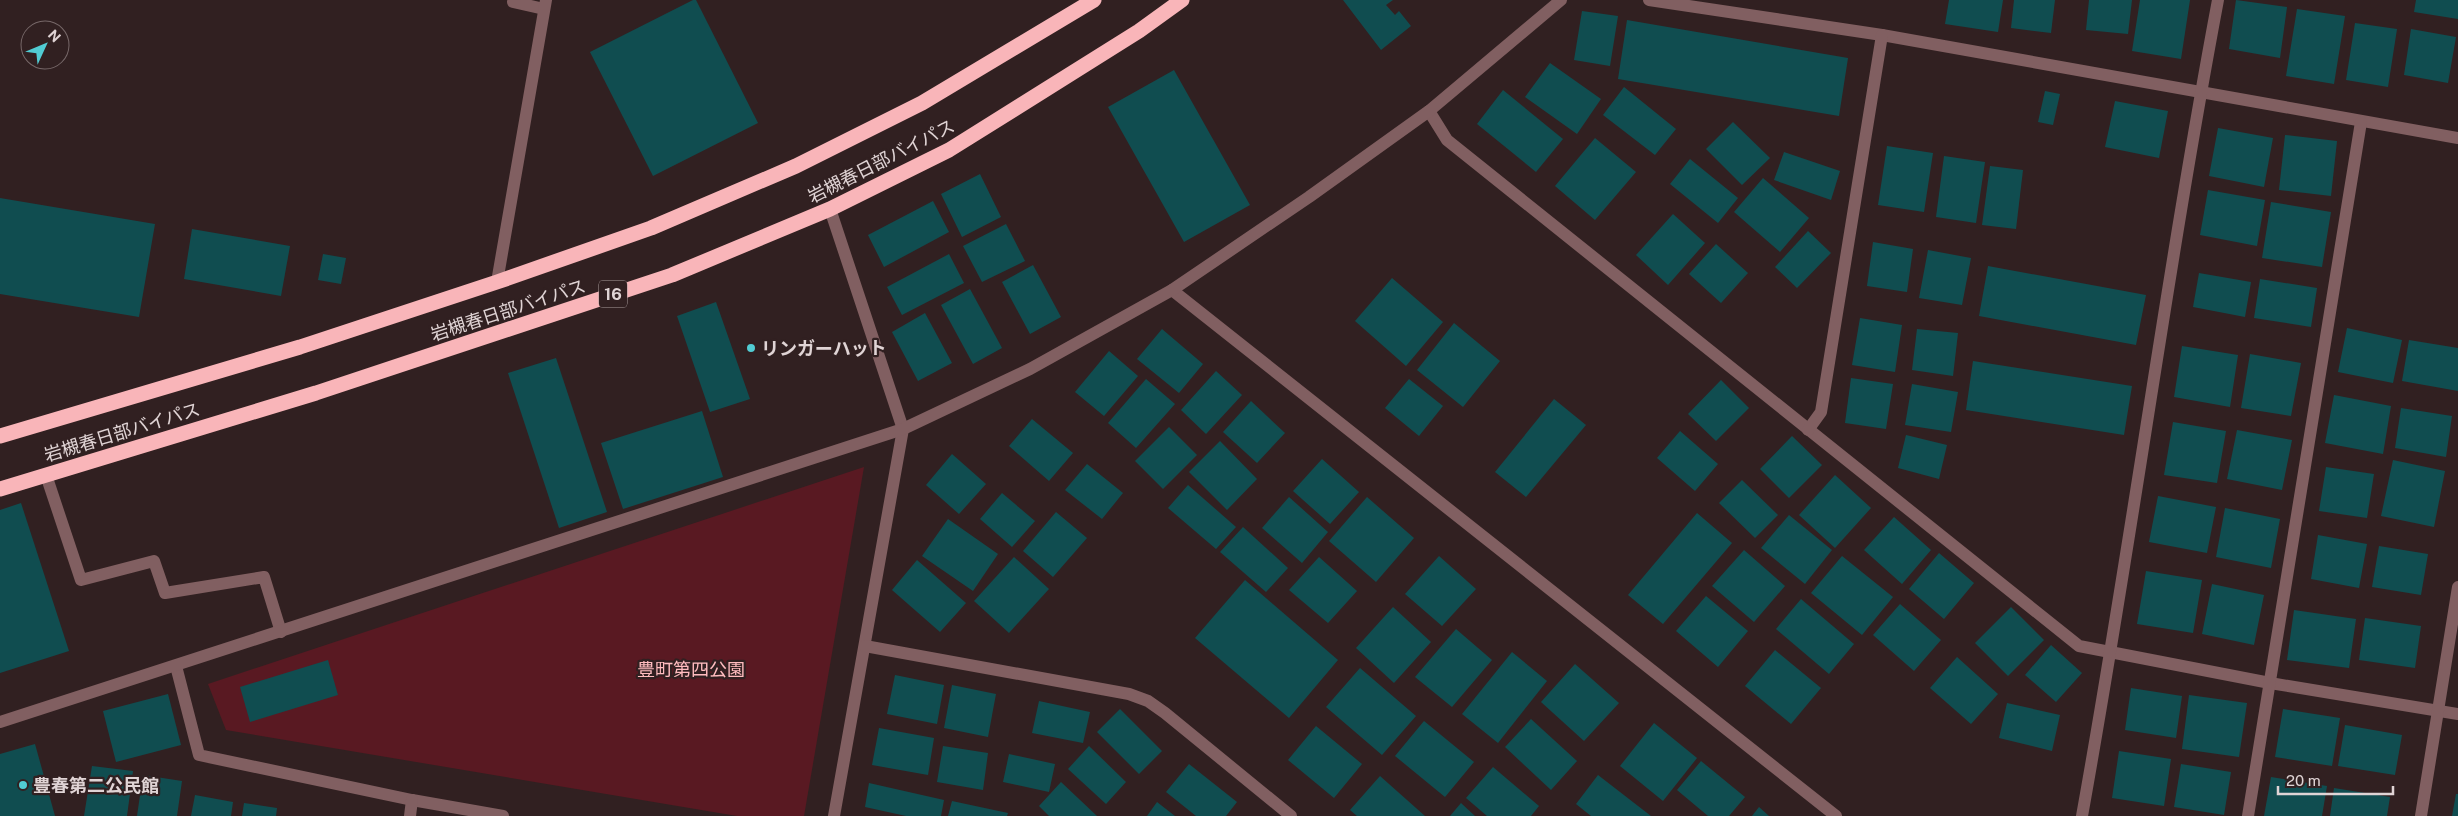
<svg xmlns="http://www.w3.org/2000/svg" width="2458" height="816" viewBox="0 0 2458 816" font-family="'Public Sans','Noto Sans JP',sans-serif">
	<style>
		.green { fill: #591922 }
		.building { fill: #104d50 }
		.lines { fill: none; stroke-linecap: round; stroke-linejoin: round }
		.minor { stroke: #815f61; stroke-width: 12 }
		.highway { stroke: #f9b5b9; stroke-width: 15 }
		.poi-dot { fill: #51ccd3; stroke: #312021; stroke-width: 2 }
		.labels { text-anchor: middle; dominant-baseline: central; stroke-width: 4.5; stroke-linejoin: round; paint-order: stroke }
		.shield { fill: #312021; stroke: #ac9e9f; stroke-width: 1 }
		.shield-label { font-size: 16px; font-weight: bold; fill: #e0d4d5 }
		.street-label { font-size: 18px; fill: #e0d4d5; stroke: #312021 }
		.poi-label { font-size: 18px; font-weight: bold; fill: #e0d4d5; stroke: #312021; text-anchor: start }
		.park-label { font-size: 18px; fill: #ffbcbf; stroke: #312021 }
	</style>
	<rect width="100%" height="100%" fill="#312021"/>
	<path class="green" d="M864,467l-60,349h-67l-511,-86 -18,-46z"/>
	<g class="building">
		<path d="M693,0h3l62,123 -105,53 -63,-124z"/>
		<path d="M1343,0h50l-7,5 9,10 4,-4 12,15 -30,24z"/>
		<path d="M1949,0h54l-5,32 -53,-8z"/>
		<path d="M2014,0h41l-4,33 -40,-5z"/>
		<path d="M2089,0h43l-4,34 -42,-4z"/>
		<path d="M2140,0h50l-9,59 -49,-8z"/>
		<path d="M2236,0l51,7 -7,51 -51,-9z"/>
		<path d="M2416,0h42v19l-44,-7z"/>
		<path d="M2297,9l48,7 -11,68 -48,-8z"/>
		<path d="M1582,11l36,5 -8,50 -36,-6z"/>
		<path d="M1627,20l221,38 -9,58 -221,-37z"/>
		<path d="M2355,23l42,6 -9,58 -42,-7z"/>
		<path d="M2411,29l45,8 -8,46 -44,-8z"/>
		<path d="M1550,63l51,36 -24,35 -52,-37z"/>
		<path d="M1174,70l76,135 -66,37 -76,-135z"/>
		<path d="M1624,87l52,42 -21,26 -52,-40z"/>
		<path d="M1503,90l60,49 -27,33 -59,-48z"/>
		<path d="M2045,91l15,3 -7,31 -15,-3z"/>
		<path d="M2115,101l53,10 -9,47 -54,-11z"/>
		<path d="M1733,122l37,36 -28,27 -36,-36z"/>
		<path d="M2218,128l55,10 -9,49 -55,-11z"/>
		<path d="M2285,135l52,6 -6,55 -52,-6z"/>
		<path d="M1595,138l41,34 -41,48 -40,-34z"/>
		<path d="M1887,146l46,7 -9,59 -46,-7z"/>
		<path d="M1784,152l56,19 -9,29 -57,-20z"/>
		<path d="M1944,156l41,6 -9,61 -40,-6z"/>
		<path d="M1690,159l48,39 -20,25 -48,-39z"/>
		<path d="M1990,166l33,4 -7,59 -34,-4z"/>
		<path d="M980,174l21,43 -39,20 -21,-43z"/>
		<path d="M1763,178l46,40 -29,34 -46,-40z"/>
		<path d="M2208,190l57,10 -8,46 -57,-11z"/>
		<path d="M0,198l155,26 -16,93 -139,-23z"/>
		<path d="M933,201l16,31 -65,35 -16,-32z"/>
		<path d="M2271,202l60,10 -9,55 -60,-9z"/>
		<path d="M1673,214l32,29 -37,42 -32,-30z"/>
		<path d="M1006,224l19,37 -43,21 -19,-36z"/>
		<path d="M192,229l98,17 -9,50 -97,-17z"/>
		<path d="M1808,231l23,22 -34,35 -22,-21z"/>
		<path d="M1873,242l40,7 -6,43 -40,-6z"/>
		<path d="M1716,244l32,29 -27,30 -32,-29z"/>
		<path d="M1928,250l43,8 -9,47 -43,-7z"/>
		<path d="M323,254l23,4 -5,26 -23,-4z"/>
		<path d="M949,254l15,29 -62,32 -15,-28z"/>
		<path d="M1033,265l28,52 -31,17 -28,-52z"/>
		<path d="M1988,266l158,29 -10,50 -157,-29z"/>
		<path d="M2199,273l52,9 -6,35 -52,-10z"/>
		<path d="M1392,278l51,44 -37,44 -51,-45z"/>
		<path d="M2260,279l57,9 -6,39 -57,-9z"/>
		<path d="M970,289l32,59 -29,16 -32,-59z"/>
		<path d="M716,302l34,97 -40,13 -33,-96z"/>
		<path d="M925,313l27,50 -34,18 -26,-49z"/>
		<path d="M1860,318l42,7 -7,47 -43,-7z"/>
		<path d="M1454,323l46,38 -37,46 -46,-37z"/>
		<path d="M2347,328l55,12 -9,43 -55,-11z"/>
		<path d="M1162,329l41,35 -24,29 -42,-34z"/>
		<path d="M1917,329l41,4 -5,43 -41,-6z"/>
		<path d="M2409,340l49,8v43l-56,-10z"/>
		<path d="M2182,346l56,9 -8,52 -56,-10z"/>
		<path d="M1109,351l29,25 -34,40 -29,-24z"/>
		<path d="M2250,354l51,9 -10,53 -50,-8z"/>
		<path d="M556,358l51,154 -48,16 -51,-155z"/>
		<path d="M1973,361l159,25 -8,49 -158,-25z"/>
		<path d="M1216,371l26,24 -36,39 -25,-24z"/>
		<path d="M1851,378l42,6 -7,45 -41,-6z"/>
		<path d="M1146,379l29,25 -39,44 -28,-25z"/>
		<path d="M1409,379l34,27 -24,30 -34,-28z"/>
		<path d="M1721,380l28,28 -33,33 -28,-27z"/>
		<path d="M1912,384l46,8 -7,40 -46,-7z"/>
		<path d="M2334,395l57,11 -8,48 -58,-11z"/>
		<path d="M1554,399l32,26 -60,72 -31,-25z"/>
		<path d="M1251,401l34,32 -28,30 -34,-31z"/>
		<path d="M2401,408l51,8 -6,41 -51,-9z"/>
		<path d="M702,411l21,66 -100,32 -22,-66z"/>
		<path d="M1032,419l41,34 -24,28 -40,-35z"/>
		<path d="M2173,422l53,9 -9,52 -53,-8z"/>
		<path d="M1169,427l28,28 -34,34 -28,-28z"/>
		<path d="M2237,430l55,10 -10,50 -55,-11z"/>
		<path d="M1680,431l38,33 -23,27 -38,-33z"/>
		<path d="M1906,435l41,10 -8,34 -41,-11z"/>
		<path d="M1792,436l30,29 -33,33 -29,-29z"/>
		<path d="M1220,441l37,38 -30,31 -38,-38z"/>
		<path d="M952,454l34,30 -27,30 -33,-29z"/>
		<path d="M1322,459l37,33 -29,32 -37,-33z"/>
		<path d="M2393,460l52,11 -11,56 -53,-11z"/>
		<path d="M1087,464l36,29 -21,26 -37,-29z"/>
		<path d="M2326,467l48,7 -7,44 -48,-7z"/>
		<path d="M1835,475l36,33 -36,40 -36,-33z"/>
		<path d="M1742,480l36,35 -23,23 -36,-35z"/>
		<path d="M1188,485l48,42 -20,22 -48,-41z"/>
		<path d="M1002,493l33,28 -23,26 -32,-28z"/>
		<path d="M2158,496l58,11 -9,46 -58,-11z"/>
		<path d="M1289,497l39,35 -26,31 -40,-35z"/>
		<path d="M1367,497l47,41 -38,44 -47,-41z"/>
		<path d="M21,503l48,148 -69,22v-163z"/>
		<path d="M2225,508l55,11 -9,49 -55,-11z"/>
		<path d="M1056,512l31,26 -34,39 -30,-26z"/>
		<path d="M1697,513l35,30 -69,81 -35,-29z"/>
		<path d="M1789,515l43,35 -27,34 -44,-36z"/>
		<path d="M1894,517l37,33 -29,34 -38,-34z"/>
		<path d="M948,519l50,35 -25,37 -51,-35z"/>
		<path d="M1243,527l45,41 -22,24 -46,-40z"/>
		<path d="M2318,535l49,9 -8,44 -48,-9z"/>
		<path d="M2379,546l49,8 -7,41 -49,-8z"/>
		<path d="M1744,550l41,36 -31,36 -42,-36z"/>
		<path d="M1939,553l35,30 -30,36 -35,-30z"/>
		<path d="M1439,556l37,33 -34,37 -37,-32z"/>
		<path d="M1842,556l51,41 -31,38 -51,-42z"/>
		<path d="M1014,557l35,32 -40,44 -35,-32z"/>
		<path d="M1319,557l38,34 -29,32 -39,-33z"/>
		<path d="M917,560l49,43 -26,29 -48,-42z"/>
		<path d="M2146,571l56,9 -9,53 -56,-9z"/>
		<path d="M1245,580l93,80 -49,58 -94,-80z"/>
		<path d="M2212,584l52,11 -10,50 -52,-11z"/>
		<path d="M1706,596l42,35 -30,36 -42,-36z"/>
		<path d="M1801,599l53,45 -25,30 -53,-45z"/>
		<path d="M1900,604l41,36 -27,31 -41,-36z"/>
		<path d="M1393,607l38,35 -37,41 -38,-35z"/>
		<path d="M2011,607l33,33 -36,36 -33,-33z"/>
		<path d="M2294,610l62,9 -7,49 -62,-8z"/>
		<path d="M2365,618l56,8 -6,42 -56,-8z"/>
		<path d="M1456,629l36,31 -40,47 -37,-30z"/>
		<path d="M2051,645l31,28 -26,29 -31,-27z"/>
		<path d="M1775,650l46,38 -30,36 -46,-38z"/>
		<path d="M1512,652l35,29 -49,62 -36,-29z"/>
		<path d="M1957,657l41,37 -27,30 -41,-36z"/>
		<path d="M328,660l10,35 -88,27 -10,-35z"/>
		<path d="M1575,664l44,39 -35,38 -43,-39z"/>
		<path d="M1360,668l56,48 -34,39 -56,-48z"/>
		<path d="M895,675l49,10 -7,39 -50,-10z"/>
		<path d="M952,685l44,9 -8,43 -44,-9z"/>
		<path d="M2131,688l51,8 -6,42 -51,-8z"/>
		<path d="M168,694l13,51 -65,17 -13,-51z"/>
		<path d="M2189,695l58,8 -8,54 -57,-8z"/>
		<path d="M1039,701l51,11 -7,31 -51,-10z"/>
		<path d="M2007,703l53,12 -8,36 -53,-13z"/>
		<path d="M1120,709l42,42 -23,23 -42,-42z"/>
		<path d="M2283,709l57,9 -8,48 -57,-9z"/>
		<path d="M1531,719l46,42 -26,29 -46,-43z"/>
		<path d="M1424,721l50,41 -29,35 -50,-41z"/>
		<path d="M1654,723l43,35 -34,43 -43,-35z"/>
		<path d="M2345,725l57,10 -7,40 -57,-9z"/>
		<path d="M1316,726l46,38 -28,34 -46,-38z"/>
		<path d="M879,728l55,10 -6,37 -56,-10z"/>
		<path d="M35,744l20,72h-55v-62z"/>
		<path d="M943,746l45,7 -5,37 -46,-8z"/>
		<path d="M1089,746l37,36 -20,22 -38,-35z"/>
		<path d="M2119,751l52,8 -7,47 -52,-8z"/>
		<path d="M1009,754l46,10 -6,28 -46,-10z"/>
		<path d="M1701,761l44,36 -16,19h-21l-31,-26z"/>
		<path d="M1189,764l48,38 -11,14h-30l-30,-24z"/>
		<path d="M2181,764l50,8 -7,43 -50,-8z"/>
		<path d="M92,766l41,5 -6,45h-43z"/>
		<path d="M1493,767l46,39 -8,10h-44l-21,-18z"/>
		<path d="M143,775l39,6 -5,35h-40z"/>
		<path d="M1598,775l53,41h-60l-15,-12z"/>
		<path d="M1380,776l45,40h-68l-7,-6z"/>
		<path d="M2271,777l56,9 -5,30h-58z"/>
		<path d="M1061,782l36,34h-48l-10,-10z"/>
		<path d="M869,783l75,17 -3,16h-35l-41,-9z"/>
		<path d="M2334,788l56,9 -3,19h-57z"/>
		<path d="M2456,794h2v22h-6z"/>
		<path d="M195,795l38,7 -2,14h-40z"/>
		<path d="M952,801l56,12 -1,3h-59z"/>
		<path d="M1157,802l18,14h-28z"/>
		<path d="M244,803l33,5 -1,8h-34z"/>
		<path d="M1461,803l14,13h-25z"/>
		<path d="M1759,807l10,9h-17z"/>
	</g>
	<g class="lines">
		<g class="minor">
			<path d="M1649,0l233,35 576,103"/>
			<path d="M513,2l31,7"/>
			<path d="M1429,111l18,29 632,506 191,37 188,31"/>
			<path d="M830,209l73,220 -69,387"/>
			<path d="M497,282l49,-282"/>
			<path d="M1172,290l664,526"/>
			<path d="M1808,430l13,-18 61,-377"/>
			<path d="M46,475l35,105 73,-19 11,32 99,-16 17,55"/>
			<path d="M865,646l264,48 19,7 17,12 126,103"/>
			<path d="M176,666l23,89 213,45 91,16"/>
			<path d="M0,722l903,-293 127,-60 142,-79 137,-93 120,-86 132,-111"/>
			<path d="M410,816l2,-16"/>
			<path d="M2082,816c49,-271 85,-545 136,-816"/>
			<path d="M2248,816l113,-694"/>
			<path d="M2421,816l37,-229"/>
		</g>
		<g class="highway">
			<path d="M0,436l300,-89 197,-65 154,-54 145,-62 126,-63 172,-103"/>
			<path d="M0,489l316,-96 356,-118 158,-66 119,-59 190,-119 43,-31"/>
		</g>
	</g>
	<g class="poi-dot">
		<circle cx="751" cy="348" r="5"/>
		<circle cx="23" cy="785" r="5"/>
	</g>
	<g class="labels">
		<rect class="shield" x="599" y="280.5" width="28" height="27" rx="4"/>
		<g class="shield-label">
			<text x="613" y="294">16</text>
		</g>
		<g class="street-label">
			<text transform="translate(881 161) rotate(-27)">岩槻春日部バイパス</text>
			<text transform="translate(508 310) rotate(-18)">岩槻春日部バイパス</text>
			<text transform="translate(122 432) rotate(-17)">岩槻春日部バイパス</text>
		</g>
		<g class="poi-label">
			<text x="761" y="348">リンガーハット</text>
			<text x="33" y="785">豊春第二公民館</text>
		</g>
		<g class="park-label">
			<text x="691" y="669">豊町第四公園</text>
		</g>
	</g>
	<g transform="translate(45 45) rotate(46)"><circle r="24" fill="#312021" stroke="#776869"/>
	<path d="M0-4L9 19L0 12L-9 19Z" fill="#51ccd3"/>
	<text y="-8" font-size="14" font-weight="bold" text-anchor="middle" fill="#e0d4d5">N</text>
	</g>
	<path d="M2278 786v8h115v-8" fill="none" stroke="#e0d4d5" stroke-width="2.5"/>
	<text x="2286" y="786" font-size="15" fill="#e0d4d5" stroke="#312021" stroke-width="4" paint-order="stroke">20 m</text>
</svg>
